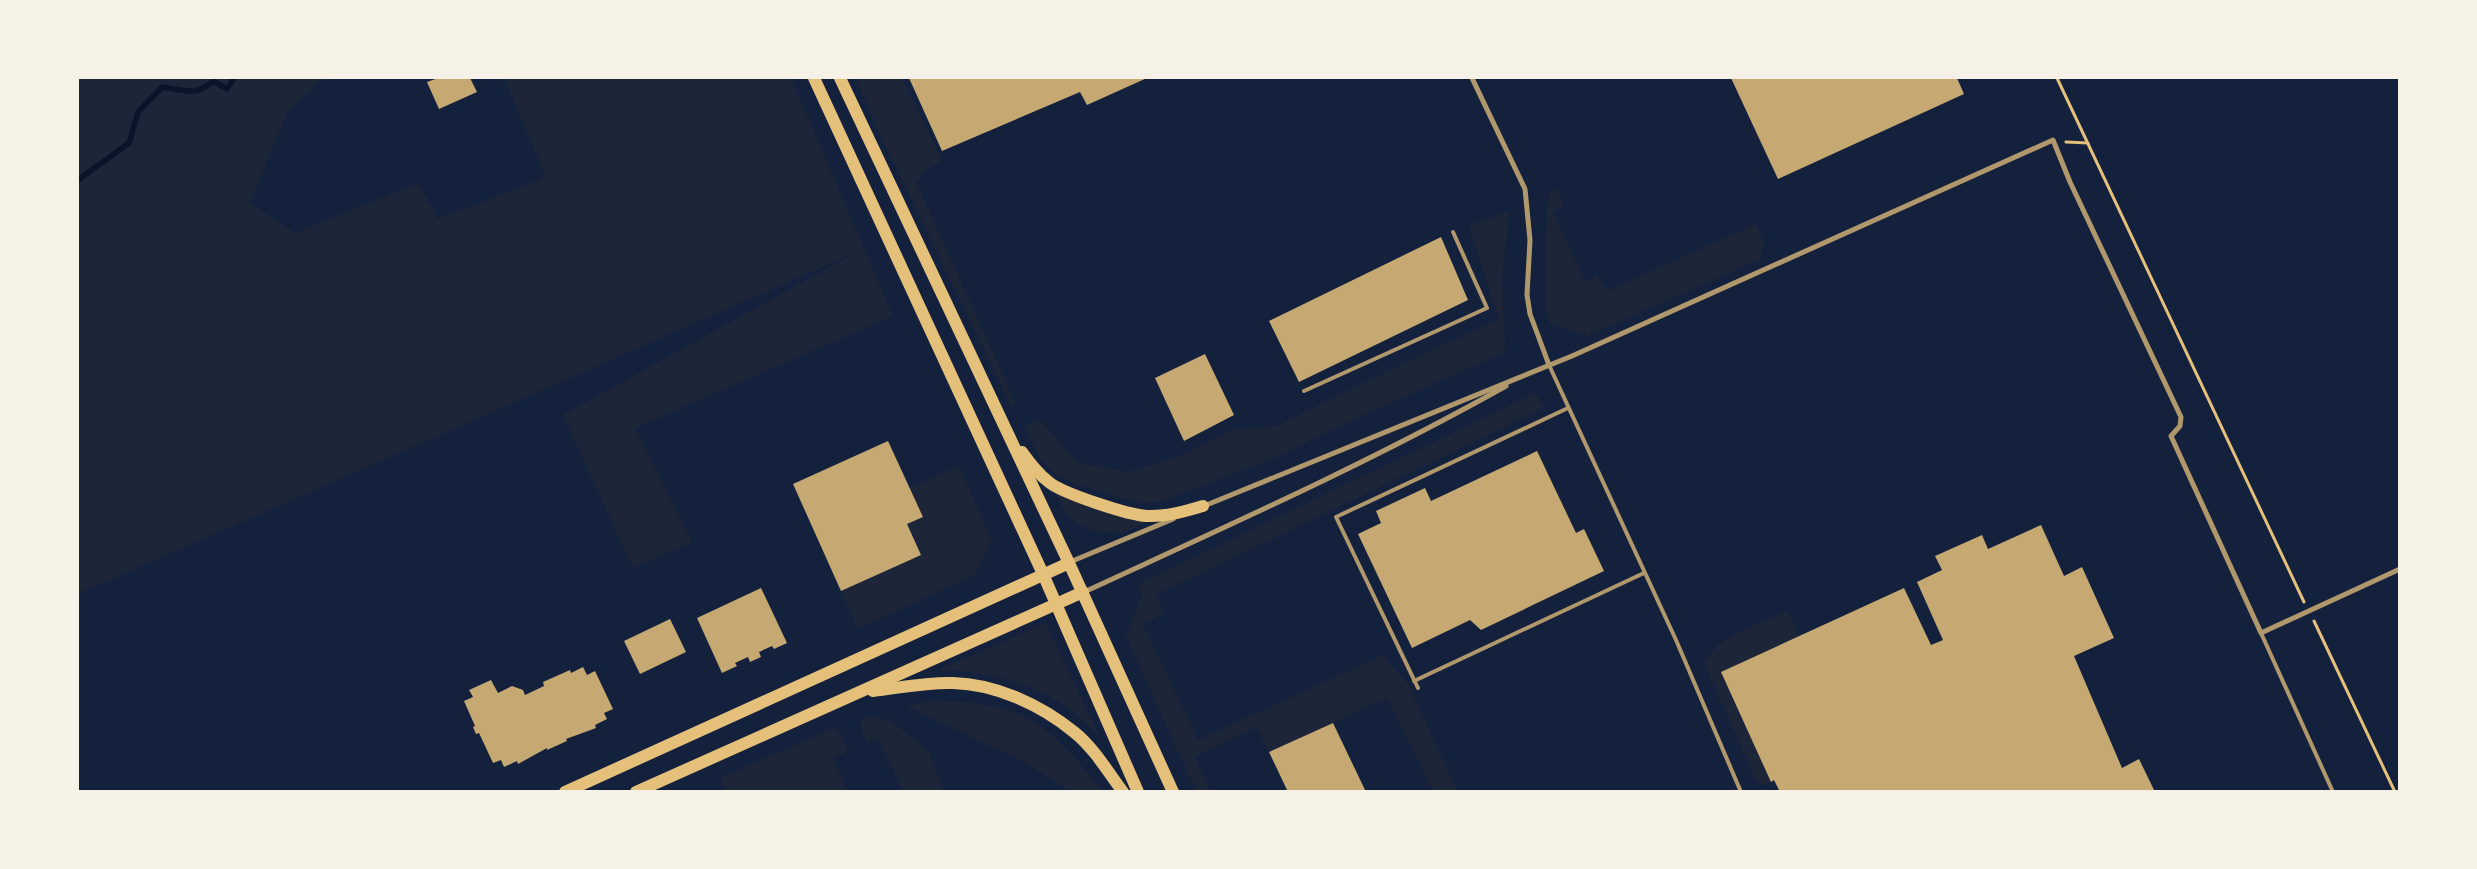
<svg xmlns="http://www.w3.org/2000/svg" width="2477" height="869" viewBox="0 0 2477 869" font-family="Lato,sans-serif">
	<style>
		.green { fill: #1d2539 }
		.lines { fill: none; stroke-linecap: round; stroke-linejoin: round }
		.stream { stroke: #0b132b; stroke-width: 5.5 }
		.building { fill: #c6a872 }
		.path { stroke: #e5c07b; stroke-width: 3 }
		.service { stroke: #b1986c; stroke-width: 4 }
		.minor { stroke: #b1986c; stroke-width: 5 }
		.primary { stroke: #e5c07b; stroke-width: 12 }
	</style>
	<rect width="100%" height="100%" fill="#14213d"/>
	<g class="green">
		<path d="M78,78h256l-13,3 -33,30 -38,92 45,30 124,-50 19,36 108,-42 -42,-99h287l102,238 -258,112 57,114 -59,26 -70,-153 294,-163 -779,342z"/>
		<path d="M856,78h46l40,83 -16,9 -10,12 100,222 -4,4 -134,-278z"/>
		<path d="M1557,188l7,19 -11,5 32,70 12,-8 10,17 149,-67 8,19 -4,16 -172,77 -38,-12 -5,-16 2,-104 3,-11z"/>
		<path d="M1509,211l-7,71 3,70 -150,67 -81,39 -108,42 -18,3 -25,-5 -46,-13 -22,-11 -14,-13 -16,-34 15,-7 39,43 49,9 50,-15 55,-28 44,-3 166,-82 56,-24 -30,-95z"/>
		<path d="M1536,393l8,15 -388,187 8,18 -21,11 55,116 185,-85 25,29 49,107h-24l-46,-93 -118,54 -13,-25 -61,30 15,34h-14l-70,-155 16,-42 -4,-10z"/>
		<path d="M959,466l33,75 -17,34 -117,54 -17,-38 66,-67 3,-36z"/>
		<path d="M1054,490l60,25 34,6c-8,4 -17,9 -25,11 -4,2 -8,0 -12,0 -30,1 -47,-14 -57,-42z"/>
		<path d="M1788,611l11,25 -78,36 50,110 -8,3 -6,-3 -53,-119c16,-30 55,-39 84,-52z"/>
		<path d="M1046,623l55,117c-37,-49 -103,-69 -162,-70z"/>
		<path d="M932,701c88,-1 119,23 170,90h-32l-46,-29 -118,-56z"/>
		<path d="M869,715l22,6 37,29 16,41h-41l-25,-53 -11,5 -5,-12 -1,-11z"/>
		<path d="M834,728l6,6 8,17 -15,8 15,32h-123l-5,-13z"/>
	</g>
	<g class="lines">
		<path class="stream" d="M78,180l51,-37 9,-31 24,-25c20,3 35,10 51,-6l14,8 7,-11"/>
	</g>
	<g class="building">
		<path d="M438,78h32l7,14 -38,17 -12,-27z"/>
		<path d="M909,78h238l-60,27 -7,-13 -138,59z"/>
		<path d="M1731,78h226l7,16 -186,85z"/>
		<path d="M1441,237l27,63 -169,82 -30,-61z"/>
		<path d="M1205,354l29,61 -50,26 -29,-63z"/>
		<path d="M888,441l35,76 -16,7 14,31 -80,36 -48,-107z"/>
		<path d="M1537,451l39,82 8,-4 20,42 -123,59 -11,-10 -58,28 -54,-114 23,-11 -5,-12 49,-23 6,13z"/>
		<path d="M2041,525l23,51 18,-9 32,71 -40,18 48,112 17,-9 16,33h-375l-6,-12 -3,2 -50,-110 183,-84 27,57 12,-5 -26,-58 25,-12 -7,-14 47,-21 6,14z"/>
		<path d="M761,588l26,55 -13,6 -2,-3 -13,6 2,5 -11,5 -2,-5 -13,6 2,3 -15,7 -25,-55z"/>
		<path d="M670,619l16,33 -46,22 -16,-33z"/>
		<path d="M583,667l4,8 8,-4 18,38 -9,4 3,6 -12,6 1,3 -30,11 1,2 -20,9v-2l-29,16 -1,-3 -13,6 -3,-7 -8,3 -14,-30 -3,1 -3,-7 2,-1 -11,-25 9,-4 -4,-7 22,-10 7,13 14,-7 11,4 2,5 19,-9 -1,-4 27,-12 1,3z"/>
		<path d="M1333,723l33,69h-78l-19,-40z"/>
	</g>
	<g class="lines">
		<g class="path">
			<path d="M2057,78l247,524"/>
			<path d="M2066,142l22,1"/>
			<path d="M2314,621l81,171"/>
		</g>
		<g class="service">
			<path d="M1549,365l127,275 65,152"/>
			<path d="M1304,391l183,-83 -34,-76"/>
			<path d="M2261,633l72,159"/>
			<path d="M1414,681l230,-108"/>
			<path d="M1418,688l-82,-171 232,-109"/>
		</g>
		<g class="minor">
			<path d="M1472,78l53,111 5,51 -3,55 3,19 19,51"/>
			<path d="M1204,506l368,-150 481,-216 17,42 111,235 -1,9 -9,10 90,197 139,-64"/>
			<path d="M1070,562l103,-43"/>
			<path d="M1084,592c143,-66 285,-129 422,-206"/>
		</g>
		<g class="primary">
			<path d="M814,78l229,496 95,218"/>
			<path d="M840,78l229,485 104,229"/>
			<path d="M1022,452c8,11 16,22 28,31 15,11 78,32 97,33 19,1 38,-5 56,-10"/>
			<path d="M873,691c26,-3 54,-9 80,-8 43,1 88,22 121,49 20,16 34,40 49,60"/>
			<path d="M565,792l504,-229"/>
			<path d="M636,792l447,-200"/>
		</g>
	</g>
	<rect width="2477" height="869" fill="none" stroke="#f6f1e7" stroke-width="158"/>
</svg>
